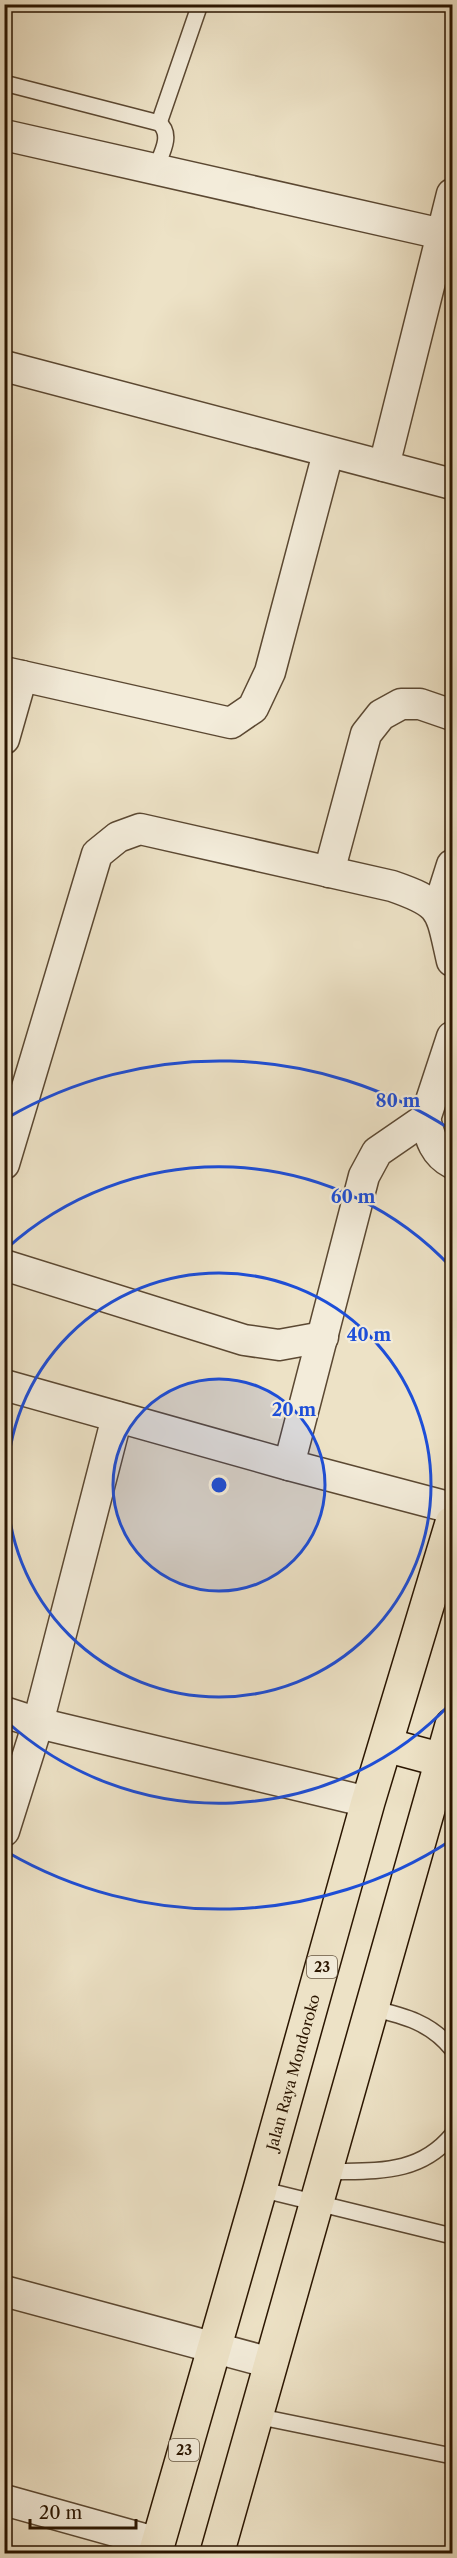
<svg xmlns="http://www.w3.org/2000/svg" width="457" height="2558" viewBox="0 0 457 2558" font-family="'Libre Caslon Text',serif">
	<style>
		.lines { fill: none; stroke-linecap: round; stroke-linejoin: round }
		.service-casing { stroke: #5b4832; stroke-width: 18 }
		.minor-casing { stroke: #5b4832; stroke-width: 33 }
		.trunk-casing { stroke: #2a1500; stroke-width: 36 }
		.service { stroke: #f3ecda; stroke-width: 15 }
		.minor { stroke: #f3ecda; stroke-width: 30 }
		.trunk { stroke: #ede2c6; stroke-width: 33 }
		.ring { fill: none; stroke: #1d4ed8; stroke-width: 3 }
		.labels { text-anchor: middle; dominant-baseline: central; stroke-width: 4.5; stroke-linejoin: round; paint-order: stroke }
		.shield { fill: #f3ecda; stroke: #665641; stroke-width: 1.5 }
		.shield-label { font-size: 14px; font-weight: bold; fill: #2a1500 }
		.street-label { font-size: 15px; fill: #2a1500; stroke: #f3ecda }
		.centre { fill: #1d4ed8; stroke: #f3ecda; stroke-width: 3 }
		.ring-label { font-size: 18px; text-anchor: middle; font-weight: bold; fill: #1d4ed8; stroke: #f3ecda; stroke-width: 4.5; stroke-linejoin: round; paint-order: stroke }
	</style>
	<rect width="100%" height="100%" fill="#ede2c6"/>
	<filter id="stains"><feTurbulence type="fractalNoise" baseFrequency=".00333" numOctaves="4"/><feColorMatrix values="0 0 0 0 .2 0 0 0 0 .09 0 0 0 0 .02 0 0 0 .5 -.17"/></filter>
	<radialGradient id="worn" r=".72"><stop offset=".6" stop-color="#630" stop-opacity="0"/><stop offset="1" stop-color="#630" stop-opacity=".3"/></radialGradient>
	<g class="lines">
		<g class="service-casing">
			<g id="service">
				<path d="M4,83l155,40c15,12 1,33 -4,47"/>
				<path d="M159,123l41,-119"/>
				<path d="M371,2008c33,8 59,14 81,41"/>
				<path d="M324,2172c50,-2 94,4 128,-37"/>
				<path d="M260,2189l192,47"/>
				<path d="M256,2416l196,40"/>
			</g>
		</g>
		<g class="minor-casing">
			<g id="minor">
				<path d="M4,135l438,99 10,-40"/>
				<path d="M4,366l448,118"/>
				<path d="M384,466l58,-232"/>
				<path d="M4,672l227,51 22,-15 17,-36 58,-219"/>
				<path d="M4,739l18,-63"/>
				<path d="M329,872l37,-138 15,-19 20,-11h19l32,11"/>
				<path d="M438,909l14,-44"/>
				<path d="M425,1119c5,18 9,35 27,44"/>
				<path d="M4,1164l93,-310 21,-17 22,-8 252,57c52,18 48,23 60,75"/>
				<path d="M4,1265l240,75 35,5 44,-8"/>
				<path d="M4,1385l285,80 163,43"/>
				<path d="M289,1465l75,-289 13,-24 48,-33 27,-82"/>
				<path d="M4,1712l34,11 330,79"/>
				<path d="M4,1831l34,-108 79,-306"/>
				<path d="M4,2291l267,72"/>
				<path d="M4,2500l154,43"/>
			</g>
		</g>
		<g class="trunk-casing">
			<g id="trunk">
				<path d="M386,1745l56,15"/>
				<path id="s1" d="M155,2554l105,-365 108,-387 84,-279"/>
				<path d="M217,2554l235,-829"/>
			</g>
		</g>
		<use href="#service" class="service"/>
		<use href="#minor" class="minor"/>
		<use href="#trunk" class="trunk"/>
	</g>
	<circle cx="219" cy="1485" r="106" fill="#1d4ed8" fill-opacity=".12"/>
	<g class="ring">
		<circle cx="219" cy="1485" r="106"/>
		<circle cx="219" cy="1485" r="212"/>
		<path d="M452 1702A318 318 0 0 1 6 1721M6 1249A318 318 0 0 1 452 1268"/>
		<path d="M450 1841A424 424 0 0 1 7 1852M7 1118A424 424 0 0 1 450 1129"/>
	</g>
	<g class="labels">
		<g class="shield">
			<rect x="307" y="1956" width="30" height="22" rx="4.5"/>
			<rect x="169" y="2439" width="30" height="22" rx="4.5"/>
		</g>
		<g class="shield-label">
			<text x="322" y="1967">23</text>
			<text x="184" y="2450">23</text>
		</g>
		<g class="street-label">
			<text stroke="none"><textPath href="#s1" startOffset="501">Jalan Raya Mondoroko</textPath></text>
		</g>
	</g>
	<circle cx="219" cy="1485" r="9" class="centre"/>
	<g class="ring-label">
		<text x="398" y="1107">80 m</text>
		<text x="353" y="1203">60 m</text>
		<text x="369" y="1341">40 m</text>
		<text x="294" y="1416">20 m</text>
	</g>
	<rect width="457" height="2558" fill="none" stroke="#ede2c6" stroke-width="24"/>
	<rect x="6" y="6" width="445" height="2546" fill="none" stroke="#2a1500" stroke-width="3"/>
	<rect x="12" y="12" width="433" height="2534" fill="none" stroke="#2a1500" stroke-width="1.5"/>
	<path d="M30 2519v9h106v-9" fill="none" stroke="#2a1500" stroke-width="3"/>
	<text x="39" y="2519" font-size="18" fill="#2a1500" stroke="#f3ecda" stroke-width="4.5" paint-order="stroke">20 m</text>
	<rect width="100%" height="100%" filter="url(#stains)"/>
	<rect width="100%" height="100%" fill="url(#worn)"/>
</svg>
